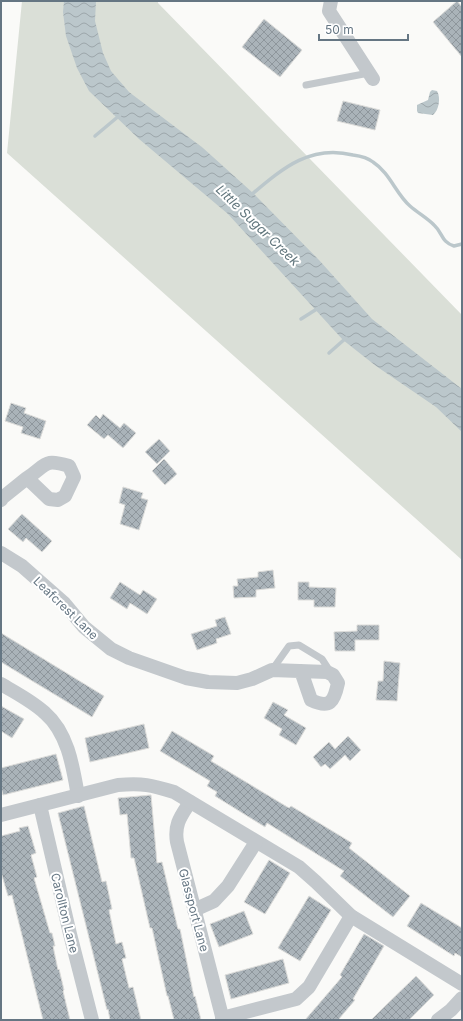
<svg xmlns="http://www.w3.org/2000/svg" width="463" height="1021" viewBox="0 0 463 1021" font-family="Inter,sans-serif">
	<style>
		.park { fill: #dadfd7 }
		.water { fill: url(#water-waves) }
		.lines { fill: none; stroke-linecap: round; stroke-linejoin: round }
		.stream { stroke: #bbc7cb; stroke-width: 3.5 }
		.building { fill: url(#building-cross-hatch); stroke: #dcdcda }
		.service { stroke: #c3c8cc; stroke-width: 7 }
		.minor { stroke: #c3c8cc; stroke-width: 14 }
		.labels { text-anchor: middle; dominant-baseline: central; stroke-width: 4; stroke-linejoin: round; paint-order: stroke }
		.street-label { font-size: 12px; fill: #657683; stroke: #fff }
		.water-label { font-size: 13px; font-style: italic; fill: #60757c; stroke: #fff }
	</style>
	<defs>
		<pattern id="water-waves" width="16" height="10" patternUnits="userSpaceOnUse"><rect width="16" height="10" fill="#bbc7cb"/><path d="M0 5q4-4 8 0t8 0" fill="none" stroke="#9ca6aa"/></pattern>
		<pattern id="building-cross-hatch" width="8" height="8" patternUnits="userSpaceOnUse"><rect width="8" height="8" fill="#aab3b9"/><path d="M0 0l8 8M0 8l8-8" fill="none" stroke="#8e969c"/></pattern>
	</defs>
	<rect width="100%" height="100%" fill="#fafaf8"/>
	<path class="park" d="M22,1h136v2l304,312v245l-455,-407z"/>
	<g class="water">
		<path d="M64,1h32l-1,20 8,32 8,18 18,21 74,56 50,45 66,67 53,59 90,70v43l-26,-25 -60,-41 -33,-26 -115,-126 -89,-75 -50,-48 -12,-23 -11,-32 -3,-24z"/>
		<path d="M432,90l5,1c4,7 2,19 -4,24l-15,-2 -1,-2v-6l11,-5 2,-8z"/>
	</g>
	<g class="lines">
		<g class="stream">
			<path d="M95,136l25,-21"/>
			<path d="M251,195c31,-26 59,-51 102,-40 7,1 15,3 20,7 17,11 23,32 37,44 8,7 17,12 24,19 9,8 7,17 20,21l8,-2"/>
			<path d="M301,319l19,-12"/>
			<path d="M329,353l17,-15"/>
		</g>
	</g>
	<g class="building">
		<path d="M457,1l5,6v50l-29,-35z"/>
		<path d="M264,19l38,31 -22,27 -38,-30z"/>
		<path d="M343,101l37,9 -5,20 -38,-9z"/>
		<path d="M11,403l15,5 -2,5 22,8 -6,18 -19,-6 2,-6 -18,-6z"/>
		<path d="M103,414l17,14 4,-5 12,10 -13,15 -15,-13 -4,4 -17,-14 9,-10 4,4z"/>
		<path d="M159,439l11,12 -13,13 -12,-12z"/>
		<path d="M164,459l13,15 -12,11 -13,-14z"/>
		<path d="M123,487l20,6 -2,5 7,2 -9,30 -19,-6 5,-19 -6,-2z"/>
		<path d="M22,514l30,27 -10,11 -16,-14 -3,4 -15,-13z"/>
		<path d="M273,570l2,18 -19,2v7l-22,1 -1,-12h5l-1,-7 21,-2v-5z"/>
		<path d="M120,582l20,13 3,-5 14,9 -10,15 -17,-11 -3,6 -17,-11z"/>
		<path d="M298,582h11v5l27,1 -1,19h-21v-7h-16z"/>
		<path d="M225,617l6,17 -15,5 1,4 -20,7 -6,-16 26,-8 -2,-6z"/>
		<path d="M357,625h22v15h-24v11h-20l-1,-19 23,-1z"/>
		<path d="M1,633l103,63 -12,21 -91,-55z"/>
		<path d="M384,661l16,2 -3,38 -21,-1 2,-19h5z"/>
		<path d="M273,702l15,8 -4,5 22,13 -10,17 -17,-10 3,-6 -18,-11z"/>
		<path d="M1,706l23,13 -12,19 -11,-7z"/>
		<path d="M144,724l5,24 -59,14 -5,-24z"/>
		<path d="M172,731l42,25 -3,5 78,47 2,-2 61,37 -3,5 61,48 -17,21 -53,-41 4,-5 -77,-48 -2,4 -50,-31 2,-4 -10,-6 3,-5 -50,-30z"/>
		<path d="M348,736l13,14 -11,11 -5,-6 -15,14 -5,-5 -4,3 -8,-10 16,-15 6,7z"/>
		<path d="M56,754l7,26 -60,15 -2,-8v-19z"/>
		<path d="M151,795l6,68 5,-1 16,67h2l14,68 1,-1 6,24h-27l-6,-24h-1l-15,-68h-2l-16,-70h-3l-4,-44 -7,1 -2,-17z"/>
		<path d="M84,806l18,76 4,-1 6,28 -3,1 7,34 6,-2 4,16 -4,1 7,29 4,-1 8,33h-31l-2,-11 -1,1 -49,-197z"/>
		<path d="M28,826l8,27 -5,2 6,22 -3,1 16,55h2l3,13h-2l5,24 1,-1 5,21 -1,1 7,29h-27l-31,-125 -4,1 -7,-24v-36l19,-5 -1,-3z"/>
		<path d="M269,860l21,13 -25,41 -21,-12z"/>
		<path d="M309,896l22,14 -31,51 -22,-13z"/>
		<path d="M421,903l41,25v29l-7,-4 -1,3 -47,-30z"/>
		<path d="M244,911l9,23 -34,13 -9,-23z"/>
		<path d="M364,934l20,12 -31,53 2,1 -17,20h-33l37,-43 -2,-2z"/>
		<path d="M283,959l6,24 -58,16 -6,-24z"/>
		<path d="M416,976l18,19 -25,25h-38z"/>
	</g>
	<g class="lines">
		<g class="service">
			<path d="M306,85l63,-12"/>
			<path d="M272,670l17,-24 10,-1 23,14 9,14"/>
		</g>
		<g class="minor">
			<path d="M331,1l-2,10 44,68"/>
			<path d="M1,500l1,-2 25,-20c20,-13 16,-20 42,-12l5,11 -9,19 -7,4 -9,-1 -22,-21"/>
			<path d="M1,553l21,13 42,37 20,24 27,22 18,9 57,20 22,4 29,1 15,-4 20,-9 55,2 6,3 5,8c-4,19 -8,26 -27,17l-10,-29"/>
			<path d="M1,684c15,9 31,17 44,29 23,20 28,54 33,83"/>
			<path d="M190,802c-9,14 -16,22 -13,40l46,178"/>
			<path d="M40,805l30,129 22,86"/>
			<path d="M1,815l117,-30c25,-2 33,0 56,7l125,75 17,15 35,34 111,68"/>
			<path d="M194,910l20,-9 14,-15 28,-44"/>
			<path d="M222,1018l74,-19 13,-12 42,-71"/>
			<path d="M438,1020l13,-10 11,-12"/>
		</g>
	</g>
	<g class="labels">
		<g class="street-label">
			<text transform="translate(66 608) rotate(44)">Leafcrest Lane</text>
			<text transform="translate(194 910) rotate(75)">Glassport Lane</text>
			<text transform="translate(65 913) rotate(76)">Carollton Lane</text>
		</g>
		<g class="water-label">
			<text transform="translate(258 225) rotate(44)">Little Sugar Creek</text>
		</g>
	</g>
	<rect width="463" height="1021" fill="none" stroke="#657683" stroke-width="4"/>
	<path d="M319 34v6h89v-6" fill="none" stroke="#657683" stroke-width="2"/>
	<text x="325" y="34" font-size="12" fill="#657683" stroke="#ffffff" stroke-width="3" paint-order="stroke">50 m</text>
</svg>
